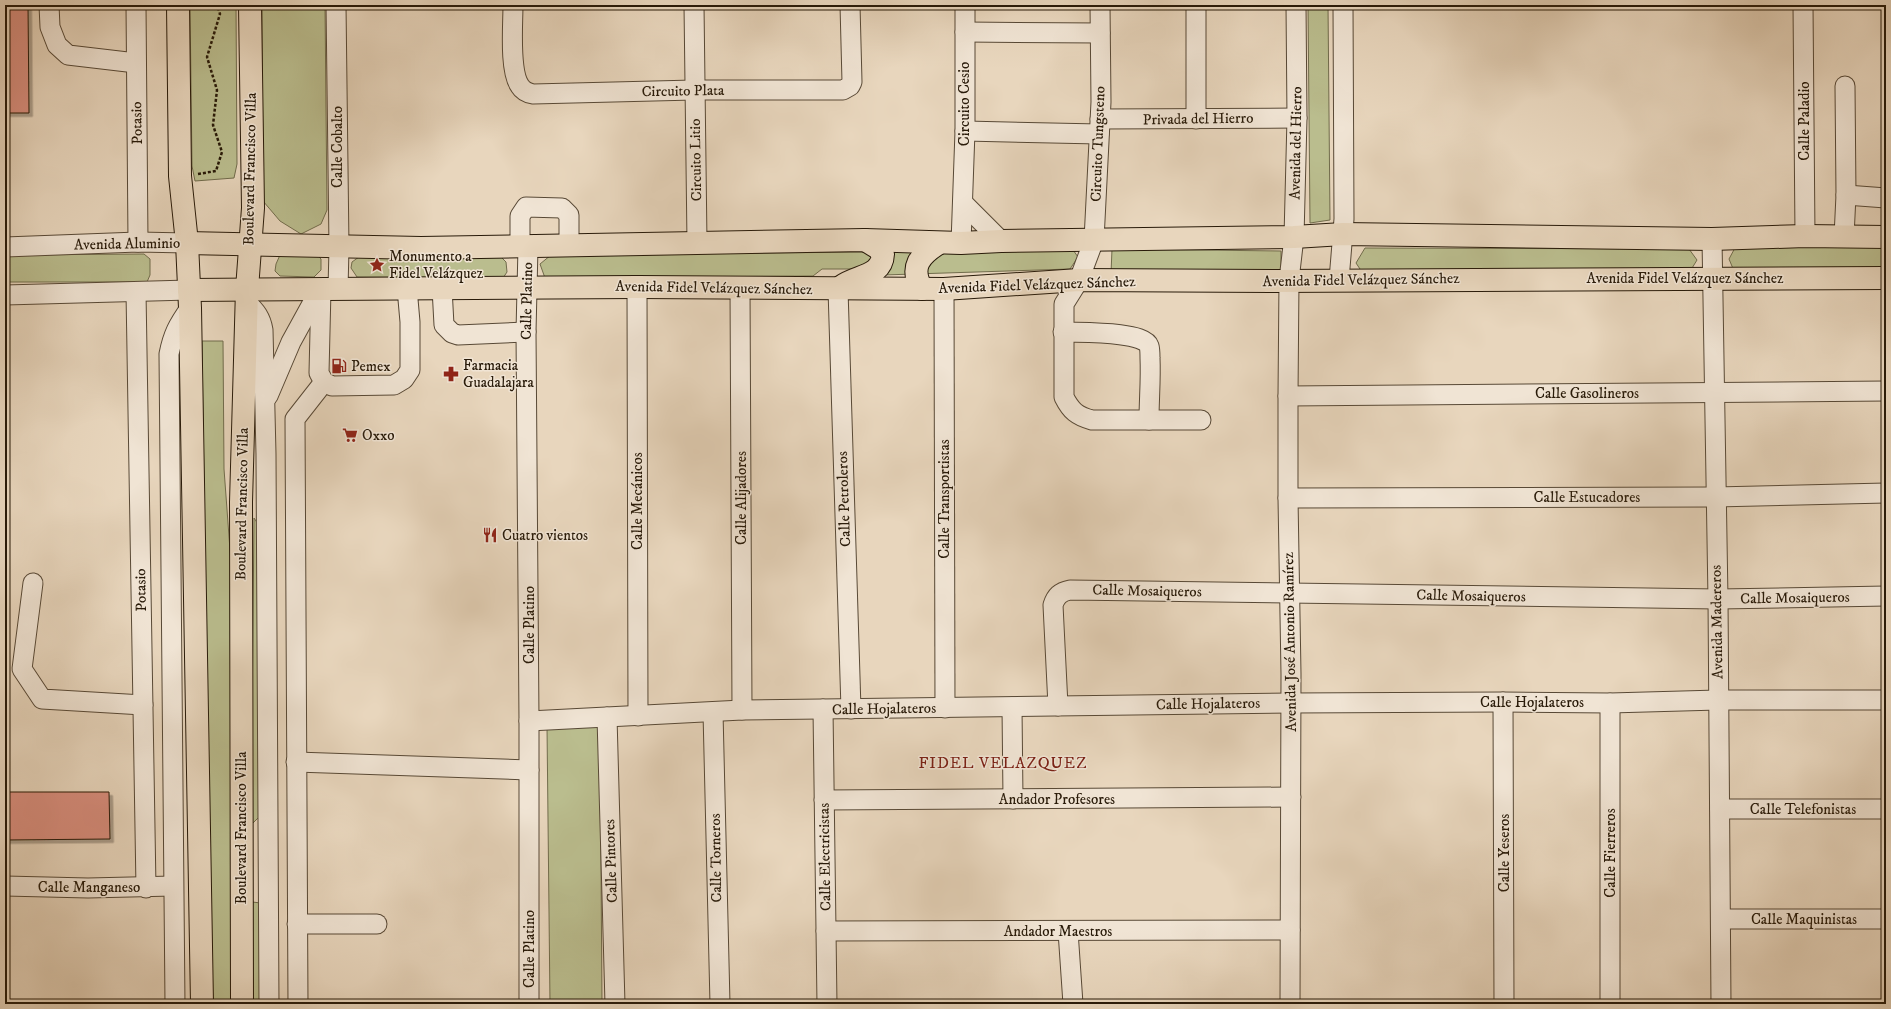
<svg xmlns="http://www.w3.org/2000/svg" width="1891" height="1009" viewBox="0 0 1891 1009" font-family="'IM FELL DW Pica',serif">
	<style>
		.green { fill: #babd8e; stroke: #716c4c }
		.building { fill: #d98e7e; stroke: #281a09; filter: url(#shadow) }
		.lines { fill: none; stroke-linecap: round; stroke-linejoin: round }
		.minor-casing { stroke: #584936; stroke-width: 21 }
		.major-casing { stroke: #281a09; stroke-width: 24 }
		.path { stroke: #281a09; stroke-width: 2.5; stroke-dasharray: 3 2; stroke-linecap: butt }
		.minor { stroke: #f0e4d4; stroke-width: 19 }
		.major { stroke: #e8d6bd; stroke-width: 22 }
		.labels { text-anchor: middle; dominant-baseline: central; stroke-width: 3; stroke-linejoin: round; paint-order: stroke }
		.street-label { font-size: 15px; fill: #281a09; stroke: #f0e4d4 }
		.poi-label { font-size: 15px; fill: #281a09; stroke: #f0e4d4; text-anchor: start }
		.neighbourhood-label { font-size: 16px; letter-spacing: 1px; fill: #7a1f14; stroke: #f0e4d4 }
	</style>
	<defs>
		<filter id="shadow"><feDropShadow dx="3.5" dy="3.5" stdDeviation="0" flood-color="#0004"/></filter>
	</defs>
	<rect width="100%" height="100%" fill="#e8d6bd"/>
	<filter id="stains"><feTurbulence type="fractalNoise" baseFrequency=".005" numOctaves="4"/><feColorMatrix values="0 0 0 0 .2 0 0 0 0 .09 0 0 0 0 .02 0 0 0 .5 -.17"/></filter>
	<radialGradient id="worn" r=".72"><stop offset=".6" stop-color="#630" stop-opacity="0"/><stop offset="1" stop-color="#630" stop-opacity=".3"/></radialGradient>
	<g class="green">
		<path d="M190,5h46l1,159 -3,14 -39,3 -3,-15z"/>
		<path d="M262,5h63l2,205 -6,14 -20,10 -21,-13 -17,-20z"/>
		<path d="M1308,5h20l2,215 -20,3z"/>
		<path d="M1886,245v24l-152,2 -5,-12 7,-13z"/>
		<path d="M1071,247l7,10 -8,12 -187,6 6,-24z"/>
		<path d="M1365,248l324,1 8,11 -8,13 -327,-1 -6,-9z"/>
		<path d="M1112,249l169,2v24l-170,-1z"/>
		<path d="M314,252l7,7v11l-7,7 -34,-1 -5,-5 1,-7 4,-9z"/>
		<path d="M867,252l8,10 -5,7h-48l-9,7 -268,2 -5,-14 11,-9z"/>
		<path d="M144,254l6,5v16l-3,7h-142v-27z"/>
		<path d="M363,254h135l8,8 1,10 -4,6 -146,-1 -6,-9 1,-6z"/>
		<path d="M202,341h21l1,128 8,108 2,427h-23z"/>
		<path d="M254,518l6,9 -1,290 -8,8z"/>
		<path d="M600,725l2,279h-52l-3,-278z"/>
		<path d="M252,902l9,1v101h-9z"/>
	</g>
	<g class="building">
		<path d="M5,5h23l1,108h-24z"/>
		<path d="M5,792h104l1,47 -105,1z"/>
	</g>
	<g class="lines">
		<g class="minor-casing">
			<g id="minor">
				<path d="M49,5l1,22 7,18 11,10 68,8"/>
				<path d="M136,5l2,237"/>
				<path d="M336,5l3,243 -1,41"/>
				<path d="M513,5c0,20 -4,66 7,81 3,5 8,7 13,8l161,-4h149l7,-4 2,-4 -2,-77"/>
				<path d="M694,5l3,238"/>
				<path d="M1100,5l1,97 -7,138 -15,40 -15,24v93c7,14 13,19 28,23h109"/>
				<path d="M1803,5l2,231"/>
				<path d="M965,32l135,1"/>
				<path d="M1100,119l197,-1"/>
				<path d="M1196,119v-114"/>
				<path d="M965,131l134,3"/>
				<path d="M1846,195l40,3"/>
				<path d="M963,203l38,38"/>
				<path d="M1844,237l2,-42 -1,-109"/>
				<path d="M1712,239l6,360 3,405"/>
				<path d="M961,243l4,-112v-126"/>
				<path d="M5,247l133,-5 49,1"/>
				<path d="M520,247v-31l6,-9 36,1 7,7v29"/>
				<path d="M528,247l-2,85 3,389v283"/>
				<path d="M1339,280l5,-61 -1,-214"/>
				<path d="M637,287l1,429"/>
				<path d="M740,287l2,423"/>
				<path d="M442,288l2,37 8,8 6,2 68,-3"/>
				<path d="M321,289l-2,84 5,9 8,4 62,-1 10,-6 6,-9v-48l-3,-34"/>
				<path d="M838,289l13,420"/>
				<path d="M944,289l1,419"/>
				<path d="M136,292l10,596"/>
				<path d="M5,295l184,-5"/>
				<path d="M247,303c9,8 14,15 16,27l3,124 3,550"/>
				<path d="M1063,332c16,1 81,-1 86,14 1,3 1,9 1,12 1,21 -1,42 -1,62"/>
				<path d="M268,396l23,-54 28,-51"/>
				<path d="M1288,396l598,-5"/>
				<path d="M1288,498l427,-1 171,-4"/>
				<path d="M33,583l-11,86 20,30 101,6"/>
				<path d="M1503,702l1,302"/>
				<path d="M1058,706l-5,-101c3,-9 7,-13 17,-15l648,9 168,-3"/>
				<path d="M1012,707l1,92"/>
				<path d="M823,709l4,295"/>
				<path d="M713,712l7,292"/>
				<path d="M607,717l8,287"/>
				<path d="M529,721l213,-11 549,-7 212,-1 107,1 108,-3h168"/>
				<path d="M296,762l233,8"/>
				<path d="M824,800l467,-3"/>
				<path d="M1720,809h166"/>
				<path d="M5,886l83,2 85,-2"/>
				<path d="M1722,919h164"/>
				<path d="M297,924h80"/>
				<path d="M826,931l464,-1"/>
				<path d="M1068,931l5,73"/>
				<path d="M175,1004l-6,-650c4,-20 9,-29 21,-46"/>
				<path d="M298,1004l-3,-585 29,-37"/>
				<path d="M1290,1004l1,-330 -3,-176v-102l1,-116 5,-43 3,-119 -1,-113"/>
				<path d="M1610,1004v-301"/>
			</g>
		</g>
		<g class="major-casing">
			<g id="major">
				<path d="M178,5l2,171 7,67 3,65 12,696"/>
				<path d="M187,243l234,5 276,-5 168,-3 96,3 40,-2 293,-4 49,-3 369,5 93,-3 81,1"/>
				<path d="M842,286c15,-11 40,-9 41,-32l-5,-6 -13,-8"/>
				<path d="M922,289c-13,-22 -2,-34 17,-46"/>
				<path d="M189,290l448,-3 307,2 135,-9 198,1 609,-3"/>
				<path d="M242,1004l-1,-502 6,-213 6,-81 -3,-203"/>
			</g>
		</g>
		<path class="path" d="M198,174l18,-3 6,-19 -9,-27 4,-35 -10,-33 13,-43 -3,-9"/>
		<use href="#minor" class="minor"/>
		<use href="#major" class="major"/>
	</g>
	<defs>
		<g id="sight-bare" transform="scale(1.2)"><path d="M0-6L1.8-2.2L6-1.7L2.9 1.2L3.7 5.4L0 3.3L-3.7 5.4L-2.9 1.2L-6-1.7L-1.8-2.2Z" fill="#8f2418" stroke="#f0e4d4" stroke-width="2.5" paint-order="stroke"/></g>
		<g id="fuel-bare" transform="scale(1.2)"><path d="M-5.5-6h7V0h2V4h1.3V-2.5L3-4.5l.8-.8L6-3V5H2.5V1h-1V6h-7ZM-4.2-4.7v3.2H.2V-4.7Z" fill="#8f2418" stroke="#f0e4d4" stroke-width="2.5" paint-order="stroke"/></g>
		<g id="pharmacy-bare" transform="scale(1.2)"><path d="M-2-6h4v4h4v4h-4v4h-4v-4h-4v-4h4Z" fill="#8f2418" stroke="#f0e4d4" stroke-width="2.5" paint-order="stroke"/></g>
		<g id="supermarket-bare" transform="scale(1.2)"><path d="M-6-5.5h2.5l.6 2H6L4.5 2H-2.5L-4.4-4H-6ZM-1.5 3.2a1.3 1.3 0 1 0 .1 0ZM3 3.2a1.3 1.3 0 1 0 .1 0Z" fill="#8f2418" stroke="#f0e4d4" stroke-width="2.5" paint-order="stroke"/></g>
		<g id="restaurant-bare" transform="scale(1.2)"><path d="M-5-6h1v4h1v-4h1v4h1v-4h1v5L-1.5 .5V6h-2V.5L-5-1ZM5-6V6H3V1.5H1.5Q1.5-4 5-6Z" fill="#8f2418" stroke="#f0e4d4" stroke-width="2.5" paint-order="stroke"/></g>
	</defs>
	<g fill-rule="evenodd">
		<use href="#sight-bare" x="377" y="265"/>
		<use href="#fuel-bare" x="339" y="366"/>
		<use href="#pharmacy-bare" x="451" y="374"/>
		<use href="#supermarket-bare" x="350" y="435"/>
		<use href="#restaurant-bare" x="490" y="535"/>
	</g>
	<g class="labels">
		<g class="street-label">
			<text transform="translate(683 91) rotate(-1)">Circuito Plata</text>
			<text transform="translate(964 104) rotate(-90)">Circuito Cesio</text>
			<text transform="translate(1198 119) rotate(-1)">Privada del Hierro</text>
			<text transform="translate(1804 121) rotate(-90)">Calle Paladio</text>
			<text transform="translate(137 123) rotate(-91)">Potasio</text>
			<text transform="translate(1296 143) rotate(-89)">Avenida del Hierro</text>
			<text transform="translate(1098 144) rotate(-88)">Circuito Tungsteno</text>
			<text transform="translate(337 147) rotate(-90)">Calle Cobalto</text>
			<text transform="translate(696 160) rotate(-91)">Circuito Litio</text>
			<text transform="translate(250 169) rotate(-89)">Boulevard Francisco Villa</text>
			<text transform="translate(127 244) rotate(-1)">Avenida Aluminio</text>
			<text x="1685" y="278">Avenida Fidel Velázquez Sánchez</text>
			<text transform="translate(1361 280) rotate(-1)">Avenida Fidel Velázquez Sánchez</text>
			<text transform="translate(1037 285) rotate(-2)">Avenida Fidel Velázquez Sánchez</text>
			<text transform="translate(714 288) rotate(1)">Avenida Fidel Velázquez Sánchez</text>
			<text transform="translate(527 301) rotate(-89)">Calle Platino</text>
			<text x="1587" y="393">Calle Gasolineros</text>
			<text x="1587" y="497">Calle Estucadores</text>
			<text transform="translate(741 498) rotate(-90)">Calle Alijadores</text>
			<text transform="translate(844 499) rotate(-92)">Calle Petroleros</text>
			<text transform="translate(944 499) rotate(-90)">Calle Transportistas</text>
			<text transform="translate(637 501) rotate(-90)">Calle Mecánicos</text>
			<text transform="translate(242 504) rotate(-89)">Boulevard Francisco Villa</text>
			<text transform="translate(141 590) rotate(-91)">Potasio</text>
			<text transform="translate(1147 591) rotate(1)">Calle Mosaiqueros</text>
			<text transform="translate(1471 596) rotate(1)">Calle Mosaiqueros</text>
			<text transform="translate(1795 598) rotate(-1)">Calle Mosaiqueros</text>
			<text transform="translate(1717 622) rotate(-91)">Avenida Madereros</text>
			<text transform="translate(529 625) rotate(-90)">Calle Platino</text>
			<text transform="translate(1290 642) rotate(-91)">Avenida José Antonio Ramírez</text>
			<text x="1532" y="702">Calle Hojalateros</text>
			<text transform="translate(1208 704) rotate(-1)">Calle Hojalateros</text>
			<text transform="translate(884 709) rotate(-1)">Calle Hojalateros</text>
			<text x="1057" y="799">Andador Profesores</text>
			<text x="1803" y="809">Calle Telefonistas</text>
			<text transform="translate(241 828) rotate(-90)">Boulevard Francisco Villa</text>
			<text transform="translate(1504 853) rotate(-90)">Calle Yeseros</text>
			<text transform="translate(1610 853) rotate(-90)">Calle Fierreros</text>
			<text transform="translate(825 857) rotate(-91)">Calle Electricistas</text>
			<text transform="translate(716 858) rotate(-91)">Calle Torneros</text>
			<text transform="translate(611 861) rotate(-92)">Calle Pintores</text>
			<text x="89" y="887">Calle Manganeso</text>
			<text x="1804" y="919">Calle Maquinistas</text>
			<text x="1058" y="931">Andador Maestros</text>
			<text transform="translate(529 949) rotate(-90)">Calle Platino</text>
		</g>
		<g class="poi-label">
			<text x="389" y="256">Monumento a<tspan x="389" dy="17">Fidel Velázquez</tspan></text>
			<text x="463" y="365">Farmacia<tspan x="463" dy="17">Guadalajara</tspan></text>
			<text x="351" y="366">Pemex</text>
			<text x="362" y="435">Oxxo</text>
			<text x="502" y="535">Cuatro vientos</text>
		</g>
		<g class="neighbourhood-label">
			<text x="1003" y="763">FIDEL VELAZQUEZ</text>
		</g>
	</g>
	<rect width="1891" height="1009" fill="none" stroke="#e8d6bd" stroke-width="20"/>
	<rect x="6" y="6" width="1879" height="997" fill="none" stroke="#281a09" stroke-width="2"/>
	<rect x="10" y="10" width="1871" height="989" fill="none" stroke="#281a09"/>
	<rect width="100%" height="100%" filter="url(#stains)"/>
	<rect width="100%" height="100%" fill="url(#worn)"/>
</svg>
